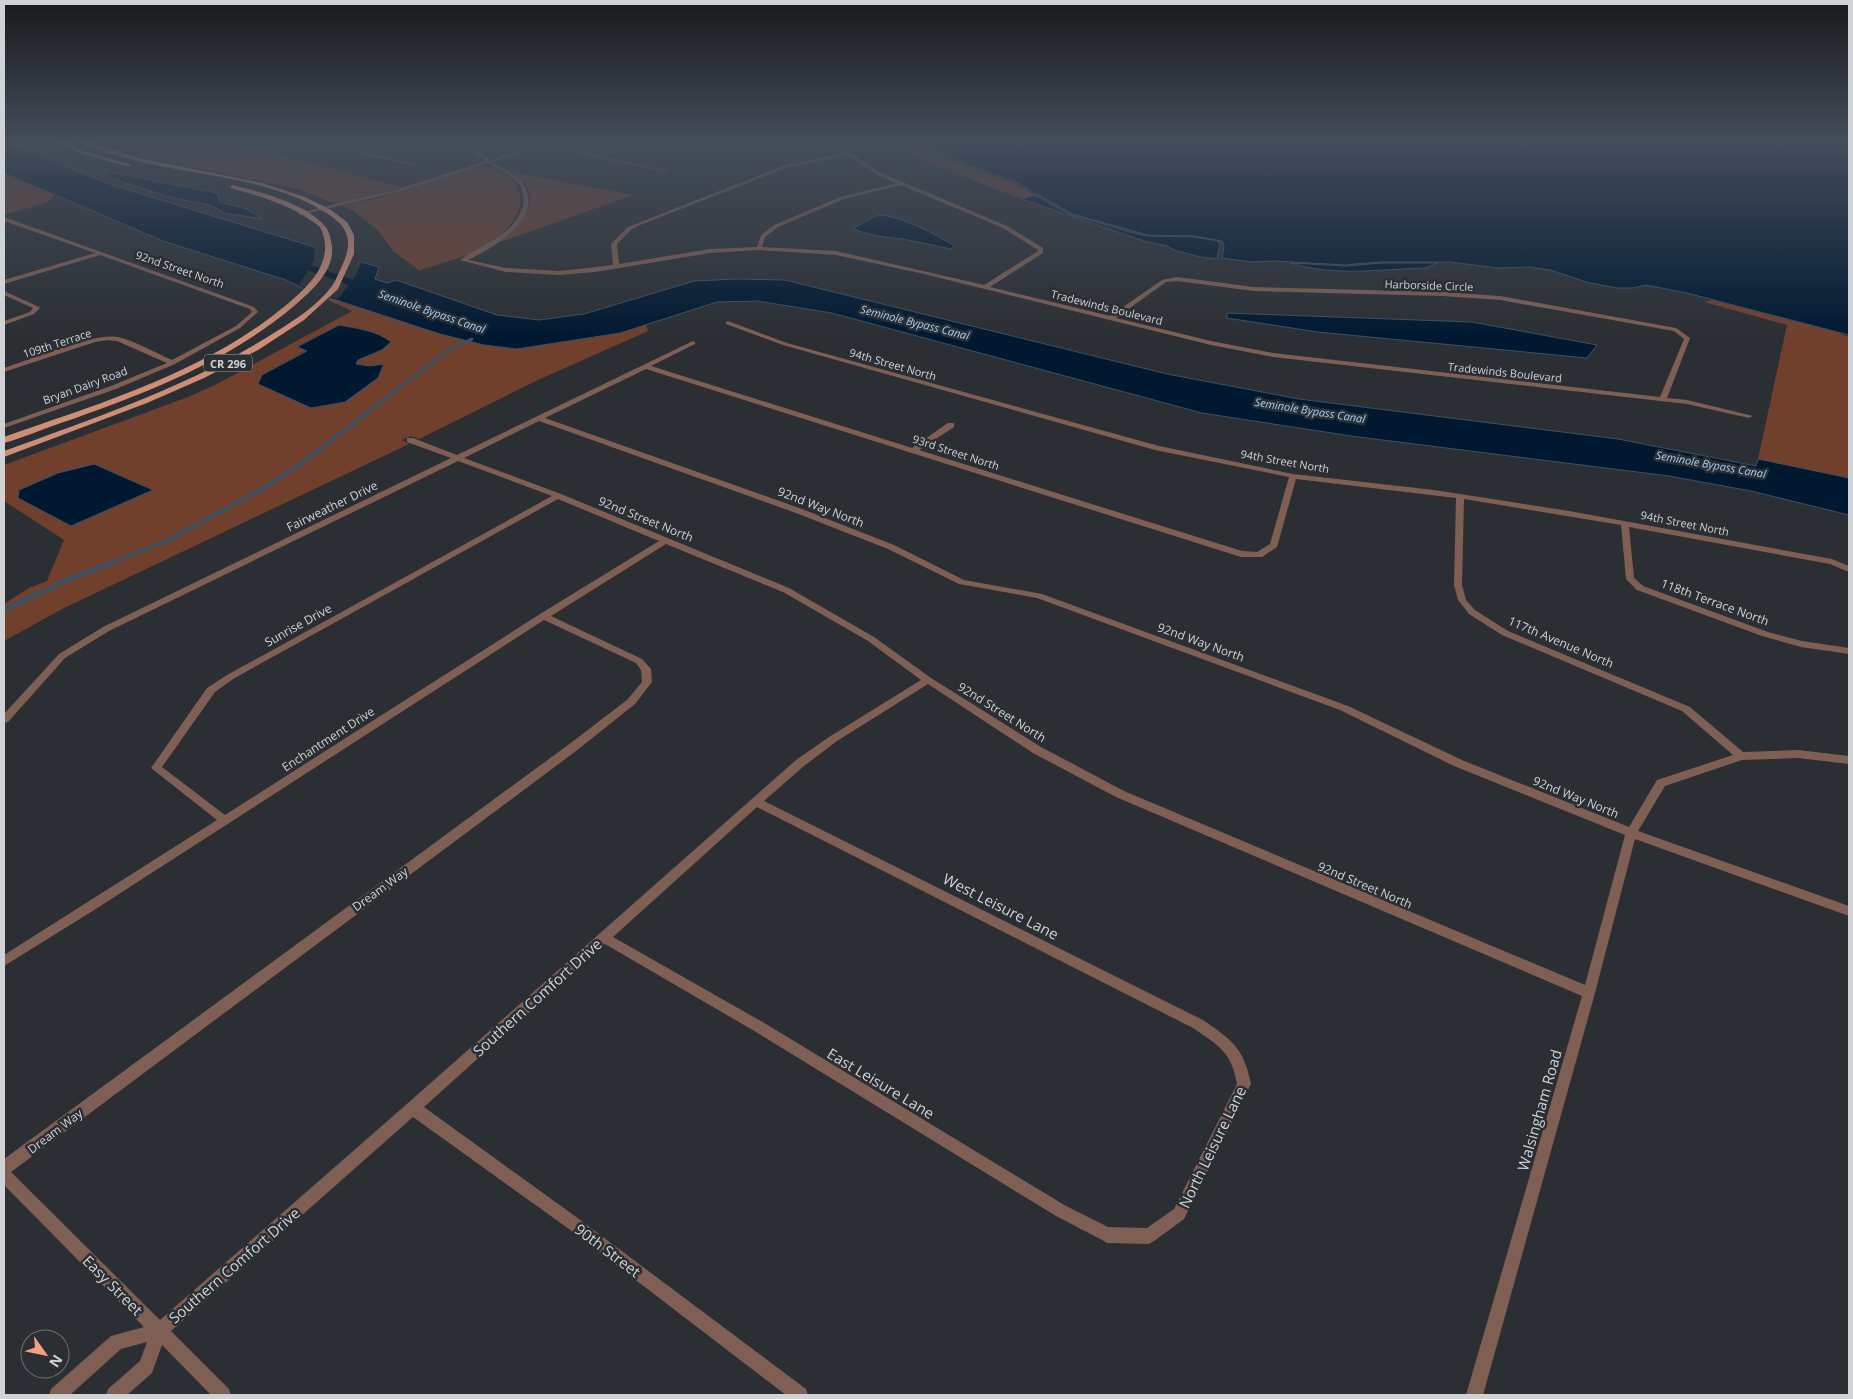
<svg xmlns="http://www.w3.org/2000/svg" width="1853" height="1399" viewBox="0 0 1853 1399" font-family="'Open Sans',sans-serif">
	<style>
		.green { fill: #71402d; fill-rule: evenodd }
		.water { fill: #001931; stroke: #3e5162 }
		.pier { fill: #2b2f33 }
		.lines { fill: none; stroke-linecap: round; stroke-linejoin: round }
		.stream-far2 { stroke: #3e5162; stroke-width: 3 }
		.stream-far1 { stroke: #3e5162; stroke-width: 4 }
		.stream { stroke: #3e5162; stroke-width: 5 }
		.canal { fill: #001931; fill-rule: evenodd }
		.street { fill: #7f5f53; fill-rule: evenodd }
		.primary { fill: #cd8e75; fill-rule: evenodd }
		.labels { text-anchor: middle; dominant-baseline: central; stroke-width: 5; stroke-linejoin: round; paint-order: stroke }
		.far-street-label { font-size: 11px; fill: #d0d3d6; stroke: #2b2f33 }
		.far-water-label { font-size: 11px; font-style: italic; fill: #a2d1fc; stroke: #2b2f33 }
		.shield { fill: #2b2f33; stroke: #9ea2a5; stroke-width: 1 }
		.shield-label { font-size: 11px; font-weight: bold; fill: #d0d3d6 }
		.street-label { font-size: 12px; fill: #d0d3d6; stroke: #2b2f33 }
		.near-street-label { font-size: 15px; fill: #d0d3d6; stroke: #2b2f33 }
	</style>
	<rect width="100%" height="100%" fill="#2b2f33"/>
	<g class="green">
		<path d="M101,141h122l180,46 -66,17 -40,-15 -146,-31z"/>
		<path d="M889,141h23l3,2v7l34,9 66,25 20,11 -13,4 -100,-39z"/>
		<path d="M481,166c60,12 44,57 3,82 -15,8 -49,17 -66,23l1,-1 -26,-19 -15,-21 -26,-20 -10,-4 35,-8z"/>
		<path d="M512,172l121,23 -133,47c23,-20 48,-46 12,-70z"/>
		<path d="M4,173l50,22 -6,7 -44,13z"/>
		<path d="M330,298l110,36 44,11 33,4 103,-16 26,-8 2,6 -110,49 -119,59 -8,-3 -9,4 7,4 -345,164 -60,33v-37l25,-16 18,-7 17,-41 -60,-39v-36l184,-68 29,-13 135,-73 -24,-11zM339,325l19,3 28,10 -4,12 -24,10 -3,4 15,2 13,-2 -125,20 4,-9 45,-25 -9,-4z"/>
		<path d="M1712,300l122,31 15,6v141l-91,-19 29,-134 -83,-23z"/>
	</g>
	<g class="water">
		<path d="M4,141l108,44 212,65 -3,12 -16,27 -19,-9 -123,-39 -159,-68z"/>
		<path d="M916,141h933v194l-162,-42 -41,-8 -13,3h-15l-28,-5 -40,-13 -21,-3 -30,1 -49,-6h-72l-33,3 -69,-4 -24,1 -30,-4 2,-12 -2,-5 -28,-5 -46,-1 -76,-21 -54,-31 -59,-22z"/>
		<path d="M104,171l113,22 3,9 24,6 19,11 -39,-6 -14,-8 -37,-7 -60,-19z"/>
		<path d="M1035,195l34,19 57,17 20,5 48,1 24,4 2,5 -3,11 2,2 -19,-2 -26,-7 -7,-4 -23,-5 -122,-42z"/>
		<path d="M883,215c27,5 49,18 72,31l-4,3 -48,-10 -27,-3 -24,-7 24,-13z"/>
		<path d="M355,260l24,7 -4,12 12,4 9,-3 101,35 42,5 45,-6 110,-33 42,-2 49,1 382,94 132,25 319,40 138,27 2,-7 91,19v37l-98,-24 -82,-15 -318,-40 -149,-23 -370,-100 -75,-12 -40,1 -97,31 -103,16 -33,-4 -44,-11 -110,-36 6,-6z"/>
		<path d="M1291,263l55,3 35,-3h56l-11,5c-46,1 -91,9 -135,-5z"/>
		<path d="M1227,313l245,9 125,23 -10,13 -269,-26 -91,-14z"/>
		<path d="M339,325c17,3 39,6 52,17l-9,8 -24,10 -2,4 14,2 14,-2 -6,14 -33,24 -34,6 -53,-24 4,-9 45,-24 -10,-4z"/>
		<path d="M94,464l59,26 -82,36 -53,-28 1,-8 39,-17z"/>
	</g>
	<g class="pier">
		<path d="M315,245l10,3 -1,15 -16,25 -9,-3 15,-25z"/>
		<path d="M356,257l7,3 -8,17 -17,22 -9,-3 13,-16 11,-22z"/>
	</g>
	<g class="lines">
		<path class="stream-far2" d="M396,390l53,-40 23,-11"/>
		<path class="stream-far1" d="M108,564l59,-23 95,-52 40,-26 96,-74"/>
		<path class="stream" d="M4,610l63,-30 44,-17"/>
		<path class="canal" d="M294,259l76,27 1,2 -5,3 -4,-1 -71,-26 -2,-2z"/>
		<g class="street">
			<path d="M264,141h8l-20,6 -2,-1z"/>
			<path d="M370,141h7l-19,9 1,1 57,13 -2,1 -57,-12 -4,-4z"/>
			<path d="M457,141h5l28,19 52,-16 127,27 -2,1 -125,-26 -49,16c9,6 21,12 29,19 2,3 4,7 5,11 11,31 -37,57 -59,68l38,8 54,3 53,-6 -2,-21 17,-17 155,-61 62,-13 -17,-12h5l46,31 128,54 36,22v5l-53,34 120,29 52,-36 15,-3 77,10 189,5 57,4 176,32 14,10 -23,60 20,2 66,16 -4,2 -62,-14 -414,-47 -62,-12 -287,-71 -88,-19 -77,-5 -49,3 -115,19 -35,3 -54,-3 -46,-12c23,-17 54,-23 63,-55 1,-7 0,-17 -5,-22 -8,-8 -20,-14 -29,-20l-88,28 -100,24 -3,-2 100,-24 88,-28zM848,155l27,19 22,9 -57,14 -66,28 -13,10 -4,12 -47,2 -91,15 -2,-20 15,-15 8,-4 146,-57zM901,185l102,43 35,22v1l-54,34 -148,-34 -74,-4 3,-10 13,-10 66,-28zM1177,281l77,10 189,5 57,4 174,31 10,8 -24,58 -387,-44 -62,-12 -95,-23 50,-36z"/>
			<path d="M711,141h27l-2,1z"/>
			<path d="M4,217l250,90 4,5 -18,16 -65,36 -59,25 -112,39v-4l107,-38 56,-23 -50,-22 -9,-1 -13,2 -91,30v-4c25,-8 91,-36 114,-31 17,4 38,16 54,23l64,-34 16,-14 -2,-3 -150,-54 -96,29v-4l91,-27 -91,-32z"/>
			<path d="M4,291l35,16 1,1 -6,6 -30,11v-4l26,-9 3,-4 -29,-13z"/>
			<path d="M728,321l59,22 372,103 134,28 141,16 135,21 263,48 17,7v6l-19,-8 -201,-37 5,51 9,8 125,46 34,9 47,7v6l-48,-7 -39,-11 -125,-46 -11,-11 -5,-54 -157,-26 -2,86 4,15 9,10 33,21 182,76 53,45 55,-2 51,6v8l-51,-6 -56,2 -77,26 -27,45 211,75v10l-214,-77 -40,154 -112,402h-17l116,-399 -466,-199 -83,-44 -105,-69 -91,57 -33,25 -40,35 439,219c29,20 41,28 48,64l-67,135 -30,22 -5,3 -42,-1 -5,-3 -46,-24 -300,-184 -151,-88 -181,163 155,112 227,170 2,6h-22l-217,-166 -156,-112 -242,214 58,58 2,6h-20l-49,-50 -10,28 -25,22h-21l2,-6 32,-28 7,-19 -26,7 -51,46h-21l2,-6 60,-53 33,-9 -140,-142v-26l564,-414 59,-45 15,-18 -1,-12 -5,-7 -92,-43 -453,292 -87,54v-11l213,-135 -66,-52 56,-80 20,-13 325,-179 -94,-35 -349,170 -44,27 -57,64 -4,1v-9l55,-60 44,-27 348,-169 -44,-16v-4h6l44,17 236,-114 2,1v2l-44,22 261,82 36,-25h6v4l-35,23 323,101 15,1 13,-8 19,-67 -134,-27 -372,-105 -57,-21v-2zM646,369l595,188h21l15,-10 19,-68 160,19 -2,87 4,15 11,14 33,21 180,76 51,44 -76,25 -28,47 -167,-67 -114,-54 -306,-112 -78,-14 -70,-35 -92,-36 -257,-91zM539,421l257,92 92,36 71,35 78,14 303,112 114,56 171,69 -40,150 -461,-194 -83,-44 -110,-69 -57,-41 -85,-49 -228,-94 -97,-36zM558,499l101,42 -119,73 -315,201 -63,-48 53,-75 18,-13zM666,544l117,48 85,49 53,39 -92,57 -33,23 -388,343 -248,217 -149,-148 565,-421 59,-47 17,-22 -1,-13 -9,-10 -91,-43zM757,807l436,221c26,18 38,23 44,56l-63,125 -27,19 -39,-1 -42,-21 -300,-182 -153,-87z"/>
		</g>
		<g class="primary">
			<path d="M56,141h8l22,11 46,13 -3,2 -47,-13z"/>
			<path d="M80,141h9l50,17 123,25 43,14 26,13 16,12 7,13v19l-16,35 -34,31 -46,30 -54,28 -57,25 -143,54v-6c93,-34 189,-66 273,-120 18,-11 42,-27 55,-45 4,-6 7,-14 10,-20 15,-32 1,-44 -26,-59 -53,-30 -127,-32 -186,-48 -16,-5 -35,-9 -50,-18z"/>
			<path d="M232,185c27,6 75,19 93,41 5,6 6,14 7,21 2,25 -21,44 -38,59 -68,57 -150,88 -233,117 -19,6 -38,15 -57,20v-6c97,-34 200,-64 281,-131 23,-19 52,-45 35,-79 -25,-21 -59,-31 -90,-39z"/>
		</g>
	</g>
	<linearGradient id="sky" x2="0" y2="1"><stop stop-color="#181a1c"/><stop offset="0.42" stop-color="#444d5b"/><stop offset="1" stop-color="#444d5b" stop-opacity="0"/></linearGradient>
	<rect width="1853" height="337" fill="url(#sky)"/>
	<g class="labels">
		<g class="far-street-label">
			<text transform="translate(180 269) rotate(19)">92nd Street North</text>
			<text transform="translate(1429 285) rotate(2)">Harborside Circle</text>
			<text transform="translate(1107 307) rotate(14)">Tradewinds Boulevard</text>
			<text transform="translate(57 343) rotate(-18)">109th Terrace</text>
			<text transform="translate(893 364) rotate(16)">94th Street North</text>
			<text transform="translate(1505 372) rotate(6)">Tradewinds Boulevard</text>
			<text transform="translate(85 385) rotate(-20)">Bryan Dairy Road</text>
			<text transform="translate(956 452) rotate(18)">93rd Street North</text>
			<text transform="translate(1285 461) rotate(10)">94th Street North</text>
			<text transform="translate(1685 523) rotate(11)">94th Street North</text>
		</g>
		<g class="far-water-label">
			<text transform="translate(432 311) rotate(19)">Seminole Bypass Canal</text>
			<text transform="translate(915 322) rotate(14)">Seminole Bypass Canal</text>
			<text transform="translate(1310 410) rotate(9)">Seminole Bypass Canal</text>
			<text transform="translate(1711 464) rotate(10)">Seminole Bypass Canal</text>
		</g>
		<rect class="shield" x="204" y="354.5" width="48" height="17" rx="4"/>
		<g class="shield-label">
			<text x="228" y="363">CR 296</text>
		</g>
		<g class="street-label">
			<text transform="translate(332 506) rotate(-26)">Fairweather Drive</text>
			<text transform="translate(821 507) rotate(21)">92nd Way North</text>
			<text transform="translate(646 519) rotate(22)">92nd Street North</text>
			<text transform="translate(1715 602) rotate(20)">118th Terrace North</text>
			<text transform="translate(298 625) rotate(-29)">Sunrise Drive</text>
			<text transform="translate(1201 642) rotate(20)">92nd Way North</text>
			<text transform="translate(1561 642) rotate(23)">117th Avenue North</text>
			<text transform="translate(1002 712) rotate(32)">92nd Street North</text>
			<text transform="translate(328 739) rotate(-33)">Enchantment Drive</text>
			<text transform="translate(1576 797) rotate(22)">92nd Way North</text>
			<text transform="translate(1365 885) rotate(23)">92nd Street North</text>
			<text transform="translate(380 889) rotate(-36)">Dream Way</text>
			<text transform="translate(55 1131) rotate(-37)">Dream Way</text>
		</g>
		<g class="near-street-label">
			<text transform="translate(1001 906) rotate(27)">West Leisure Lane</text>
			<text transform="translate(537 997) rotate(-42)">Southern Comfort Drive</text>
			<text transform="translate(881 1083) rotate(31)">East Leisure Lane</text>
			<text transform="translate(1539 1110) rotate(-74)">Walsingham Road</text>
			<text transform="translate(1212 1147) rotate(-64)">North Leisure Lane</text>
			<text transform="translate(608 1250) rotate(37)">90th Street</text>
			<text transform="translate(234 1265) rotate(-41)">Southern Comfort Drive</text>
			<text transform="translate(113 1285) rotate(45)">Easy Street</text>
		</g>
	</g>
	<rect width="1853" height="1399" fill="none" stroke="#d0d3d6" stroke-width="10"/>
	<g transform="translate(45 1354) rotate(123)"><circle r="24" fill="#2b2f33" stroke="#6d7174"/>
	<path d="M0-4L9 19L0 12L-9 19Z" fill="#f2a080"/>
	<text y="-8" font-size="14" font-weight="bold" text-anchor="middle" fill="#d0d3d6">N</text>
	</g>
</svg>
